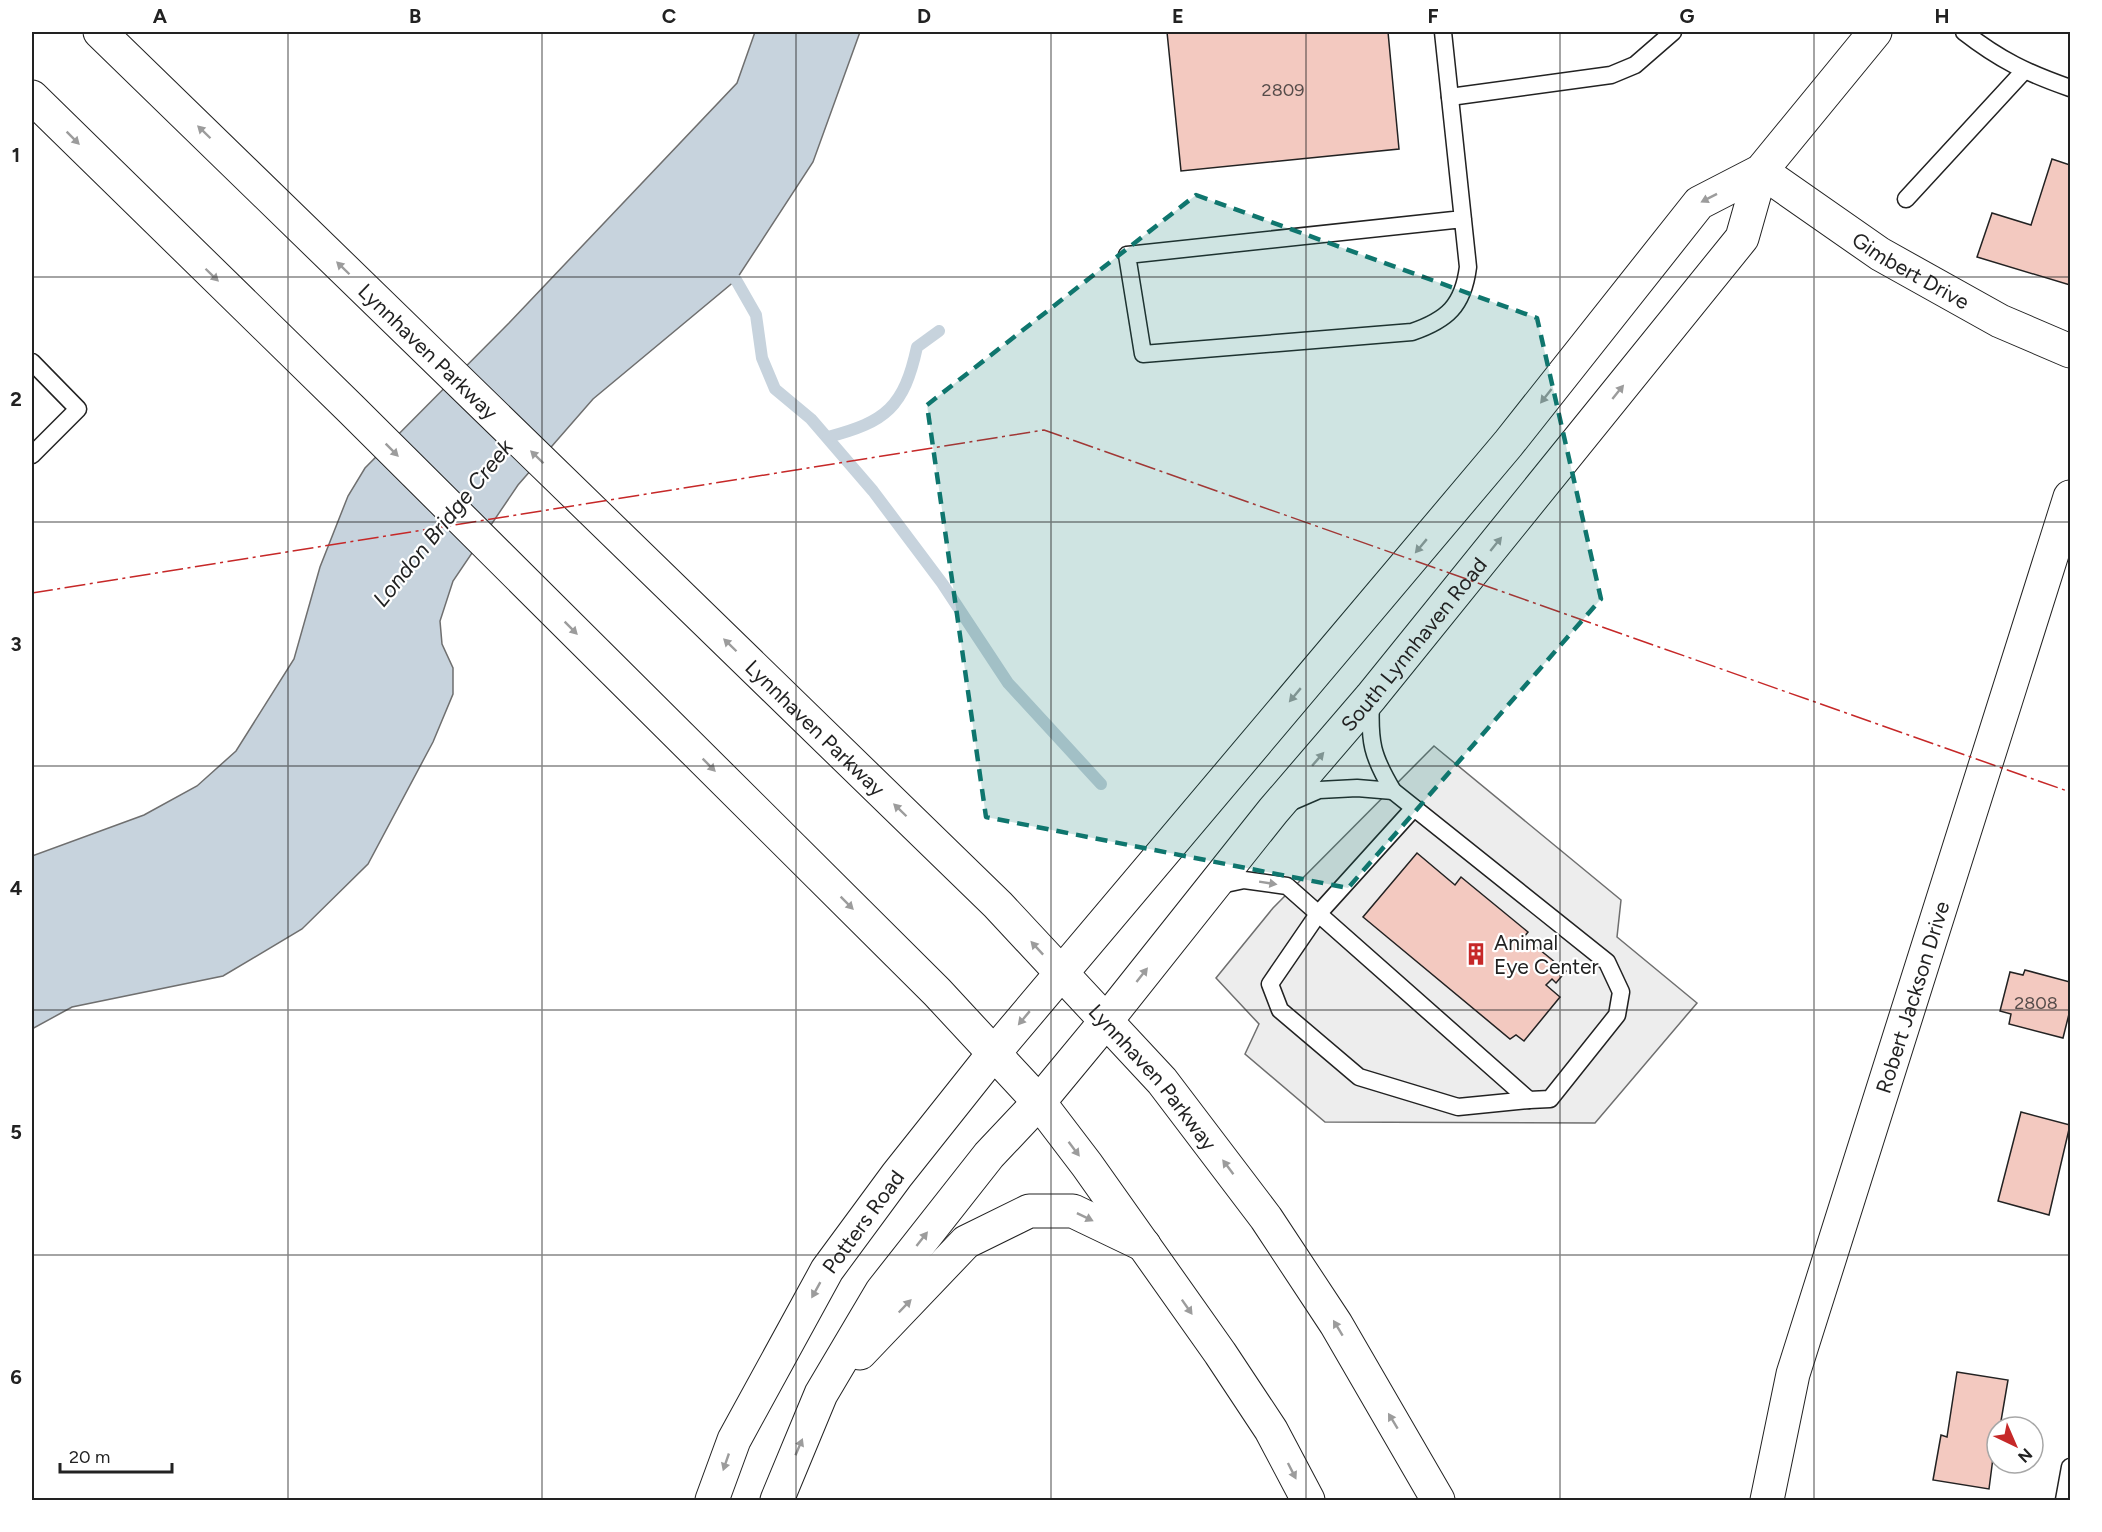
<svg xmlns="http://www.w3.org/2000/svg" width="2102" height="1532" viewBox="0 0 2102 1532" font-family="Figtree,sans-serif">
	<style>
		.parking { fill: #ededed; stroke: #6f6f6f; stroke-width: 1.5 }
		.water { fill: #c7d3dd; stroke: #6f6f6f; stroke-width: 1.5 }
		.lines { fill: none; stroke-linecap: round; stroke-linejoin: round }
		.stream { stroke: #c7d3dd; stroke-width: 12 }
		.building { fill: #f3c9c0; stroke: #222; stroke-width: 1.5 }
		.service-casing { stroke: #222; stroke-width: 19 }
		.minor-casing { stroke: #222; stroke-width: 35 }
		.tertiary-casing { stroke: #222; stroke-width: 35 }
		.secondary-casing { stroke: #222; stroke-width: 35 }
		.service { stroke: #fff; stroke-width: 16 }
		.minor { stroke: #fff; stroke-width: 33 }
		.tertiary { stroke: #fff; stroke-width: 33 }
		.secondary { stroke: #fff; stroke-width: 33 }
		.power { stroke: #c62828; stroke-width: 1.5; stroke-dasharray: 21 4.5 3 4.5; stroke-linecap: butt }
		.oneway { fill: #9c9c9c }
		.marked { fill: #0f766e; fill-opacity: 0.2; stroke: #0f766e; stroke-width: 4.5; stroke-dasharray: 12 8; stroke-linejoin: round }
		.grid { fill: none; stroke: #222; stroke-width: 1.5; stroke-opacity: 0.55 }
		.labels { text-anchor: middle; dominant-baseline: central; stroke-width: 4.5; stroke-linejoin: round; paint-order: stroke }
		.number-label { font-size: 18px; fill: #564c4a }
		.street-label { font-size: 21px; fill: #222; stroke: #fff }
		.poi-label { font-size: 21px; fill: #222; stroke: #fff; text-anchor: start }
		.water-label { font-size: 22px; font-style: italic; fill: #222; stroke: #fff }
		.neatline { fill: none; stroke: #222; stroke-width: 2 }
		.grid-label { font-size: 20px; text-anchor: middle; font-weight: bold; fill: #222 }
	</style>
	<rect width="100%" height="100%" fill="#fff"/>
	<path class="parking" d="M1434,746l187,154 -4,37 80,66 -102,120 -270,-1 -80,-68 14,-30 -43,-46 57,-70z"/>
	<path class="water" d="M755,32h105l-47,130 -77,118 -143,119 -75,86 -65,96 -13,40 2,23 11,24v26l-20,48 -65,122 -66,65 -79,47 -151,31 -40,22v-173l112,-41 53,-29 39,-35 58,-92 26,-92 28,-71 17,-28 144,-145 228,-240z"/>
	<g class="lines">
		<g class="stream">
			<path d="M736,280l20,35 6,43 13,31 36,30 62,72 69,92 66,100 93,101"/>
			<path d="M828,437c58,-15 76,-30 89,-90l22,-16"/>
		</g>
	</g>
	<g class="building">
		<path d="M1167,32h221l11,117 -218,22z"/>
		<path d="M2052,159l18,6v120l-93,-28 15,-44 39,12z"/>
		<path d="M1417,853l38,32 6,-8 67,55 -4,5 42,34 -10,12 -4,-4 -6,6 14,12 -36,44 -8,-6 -6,4 -147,-122z"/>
		<path d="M2025,970l45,12v28l-7,28 -54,-14 2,-10 -11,-3 10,-39 13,3z"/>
		<path d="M2021,1112l49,13 -21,90 -51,-14z"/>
		<path d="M1957,1372l51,8 -8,47h-3l-8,62 -56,-9 8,-45 6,2z"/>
	</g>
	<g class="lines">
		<g class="service-casing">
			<g id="service">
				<path d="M1443,32l25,235c-5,39 -21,53 -56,65l-269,22 -16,-99 336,-36"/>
				<path d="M1964,32c36,28 63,41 106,56"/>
				<path d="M1450,97l161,-22 24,-10 38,-33"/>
				<path d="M1906,199l117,-127"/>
				<path d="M32,362l46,47 -46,46"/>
				<path d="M1289,803l30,-13 38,-2 36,3"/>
				<path d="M1414,808l-96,106 -48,70 10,26 79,67 99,30 71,-7"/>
				<path d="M1216,886l28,-6 43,6 242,214 21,-1 67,-84 4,-23 -14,-30 -214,-171c-21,-35 -24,-49 -22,-90"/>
				<path d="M2064,1500l6,-33"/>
			</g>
		</g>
		<g class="minor-casing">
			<g id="minor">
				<path id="s1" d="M1761,171l119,83 120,67 70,30"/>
				<path id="s2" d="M1767,1500l26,-126 277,-877"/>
			</g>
		</g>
		<g class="tertiary-casing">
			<g id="tertiary">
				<path d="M860,1353l106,-111 63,-31h44l71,34"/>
				<path id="s3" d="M712,1500l22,-60 93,-170 70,-95 97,-122 514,-609 191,-241 62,-32 114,-139"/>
				<path id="s4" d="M777,1500l44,-106 61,-103 107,-136 50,-53 67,-81 167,-210 98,-114 371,-459 19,-67"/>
			</g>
		</g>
		<g class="secondary-casing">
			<g id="secondary">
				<path id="s5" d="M100,32l898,873 164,176 104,137 70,106 102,176"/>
				<path d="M32,97l319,312 586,583 102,110 48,63 133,188 51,77 37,70"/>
			</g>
		</g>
		<use href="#service" class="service"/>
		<use href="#minor" class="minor"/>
		<use href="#tertiary" class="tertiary"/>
		<use href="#secondary" class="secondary"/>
		<path class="power" d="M32,593l1012,-163 1026,362"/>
	</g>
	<defs><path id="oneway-solid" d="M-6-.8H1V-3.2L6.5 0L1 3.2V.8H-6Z" transform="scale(1.5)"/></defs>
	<g class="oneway">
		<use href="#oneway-solid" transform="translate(204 132) rotate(-136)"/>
		<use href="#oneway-solid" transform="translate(73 138) rotate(45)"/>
		<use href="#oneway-solid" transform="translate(1709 198) rotate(153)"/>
		<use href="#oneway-solid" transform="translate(343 268) rotate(-136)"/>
		<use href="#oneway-solid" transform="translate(212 275) rotate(44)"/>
		<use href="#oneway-solid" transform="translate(1618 392) rotate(-51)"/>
		<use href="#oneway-solid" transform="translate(1546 396) rotate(128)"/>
		<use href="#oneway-solid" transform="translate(392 450) rotate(45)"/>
		<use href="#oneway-solid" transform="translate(537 457) rotate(-136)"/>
		<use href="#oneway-solid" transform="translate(1496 544) rotate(-51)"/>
		<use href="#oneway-solid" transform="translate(1421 546) rotate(130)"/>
		<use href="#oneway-solid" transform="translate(571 628) rotate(45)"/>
		<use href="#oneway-solid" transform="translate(730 645) rotate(-136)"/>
		<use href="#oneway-solid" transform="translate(1295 695) rotate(130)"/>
		<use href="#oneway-solid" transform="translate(1318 759) rotate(-49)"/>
		<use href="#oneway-solid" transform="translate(709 765) rotate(45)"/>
		<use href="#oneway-solid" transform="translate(900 810) rotate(-136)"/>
		<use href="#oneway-solid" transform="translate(1268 883) rotate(9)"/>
		<use href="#oneway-solid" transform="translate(847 903) rotate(45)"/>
		<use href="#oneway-solid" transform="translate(1037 948) rotate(-133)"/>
		<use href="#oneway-solid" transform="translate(1142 975) rotate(-52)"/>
		<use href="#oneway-solid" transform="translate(1024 1018) rotate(130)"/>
		<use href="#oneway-solid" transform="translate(1074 1149) rotate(53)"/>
		<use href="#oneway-solid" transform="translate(1228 1167) rotate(-127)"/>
		<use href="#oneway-solid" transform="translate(1085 1217) rotate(26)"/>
		<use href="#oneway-solid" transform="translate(922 1239) rotate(-52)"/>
		<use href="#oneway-solid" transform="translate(816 1290) rotate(119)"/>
		<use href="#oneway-solid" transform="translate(905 1306) rotate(-46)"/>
		<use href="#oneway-solid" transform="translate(1187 1307) rotate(55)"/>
		<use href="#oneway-solid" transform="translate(1338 1328) rotate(-121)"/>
		<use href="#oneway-solid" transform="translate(1393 1421) rotate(-121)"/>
		<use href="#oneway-solid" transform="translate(799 1447) rotate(-67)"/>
		<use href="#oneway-solid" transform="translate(726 1462) rotate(109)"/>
		<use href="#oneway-solid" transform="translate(1292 1471) rotate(63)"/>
	</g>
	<path class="marked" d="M1196,195l341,123 64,281 -253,289 -362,-71 -59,-412z"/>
	<path class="grid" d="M288,32v1468M542,32v1468M796,32v1468M1051,32v1468M1306,32v1468M1560,32v1468M1814,32v1468M32,277h2038M32,522h2038M32,766h2038M32,1010h2038M32,1255h2038"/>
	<defs>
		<g id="building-bare" transform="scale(1.8)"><path d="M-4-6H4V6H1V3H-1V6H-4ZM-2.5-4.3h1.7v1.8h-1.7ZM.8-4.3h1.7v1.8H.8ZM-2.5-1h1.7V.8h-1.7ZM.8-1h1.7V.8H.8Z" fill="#c62828" stroke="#fff" stroke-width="2.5" paint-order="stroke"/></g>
	</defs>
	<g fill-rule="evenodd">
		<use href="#building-bare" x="1476" y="954"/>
	</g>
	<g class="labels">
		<g class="number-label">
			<text x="1283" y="90">2809</text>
			<text x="2036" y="1003">2808</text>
		</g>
		<g class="street-label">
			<text stroke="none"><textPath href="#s1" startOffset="180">Gimbert Drive</textPath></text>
			<text stroke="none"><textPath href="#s5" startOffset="458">Lynnhaven Parkway</textPath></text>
			<text stroke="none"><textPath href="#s4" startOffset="1072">South Lynnhaven Road</textPath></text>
			<text stroke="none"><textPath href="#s5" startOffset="998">Lynnhaven Parkway</textPath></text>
			<text stroke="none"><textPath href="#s2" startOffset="524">Robert Jackson Drive</textPath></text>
			<text stroke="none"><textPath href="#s5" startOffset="1484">Lynnhaven Parkway</textPath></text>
			<text stroke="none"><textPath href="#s3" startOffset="318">Potters Road</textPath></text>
		</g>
		<g class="poi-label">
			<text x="1494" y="942">Animal<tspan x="1494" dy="24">Eye Center</tspan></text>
		</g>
		<g class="water-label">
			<text transform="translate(443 523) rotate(-51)">London Bridge Creek</text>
		</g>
	</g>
	<rect width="2102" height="1532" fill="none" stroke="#ffffff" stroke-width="66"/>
	<g transform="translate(2015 1445) rotate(136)"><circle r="28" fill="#ffffff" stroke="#a7a7a7" stroke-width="1.5"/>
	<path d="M0-4.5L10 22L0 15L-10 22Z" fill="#c62828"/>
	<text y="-9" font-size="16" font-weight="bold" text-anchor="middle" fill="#222222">N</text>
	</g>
	<path d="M60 1463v9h112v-9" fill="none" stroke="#222222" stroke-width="3"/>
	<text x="69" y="1463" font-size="18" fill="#222222" stroke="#ffffff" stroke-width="4.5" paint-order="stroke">20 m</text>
	<rect x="33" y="33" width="2036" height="1466" class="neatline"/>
	<g class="grid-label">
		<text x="160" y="23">A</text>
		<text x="415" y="23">B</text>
		<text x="669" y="23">C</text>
		<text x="924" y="23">D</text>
		<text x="1178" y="23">E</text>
		<text x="1433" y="23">F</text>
		<text x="1687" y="23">G</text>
		<text x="1942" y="23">H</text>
		<text x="16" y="162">1</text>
		<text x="16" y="406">2</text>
		<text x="16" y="651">3</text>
		<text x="16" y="895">4</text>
		<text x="16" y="1139">5</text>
		<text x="16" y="1384">6</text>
	</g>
</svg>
